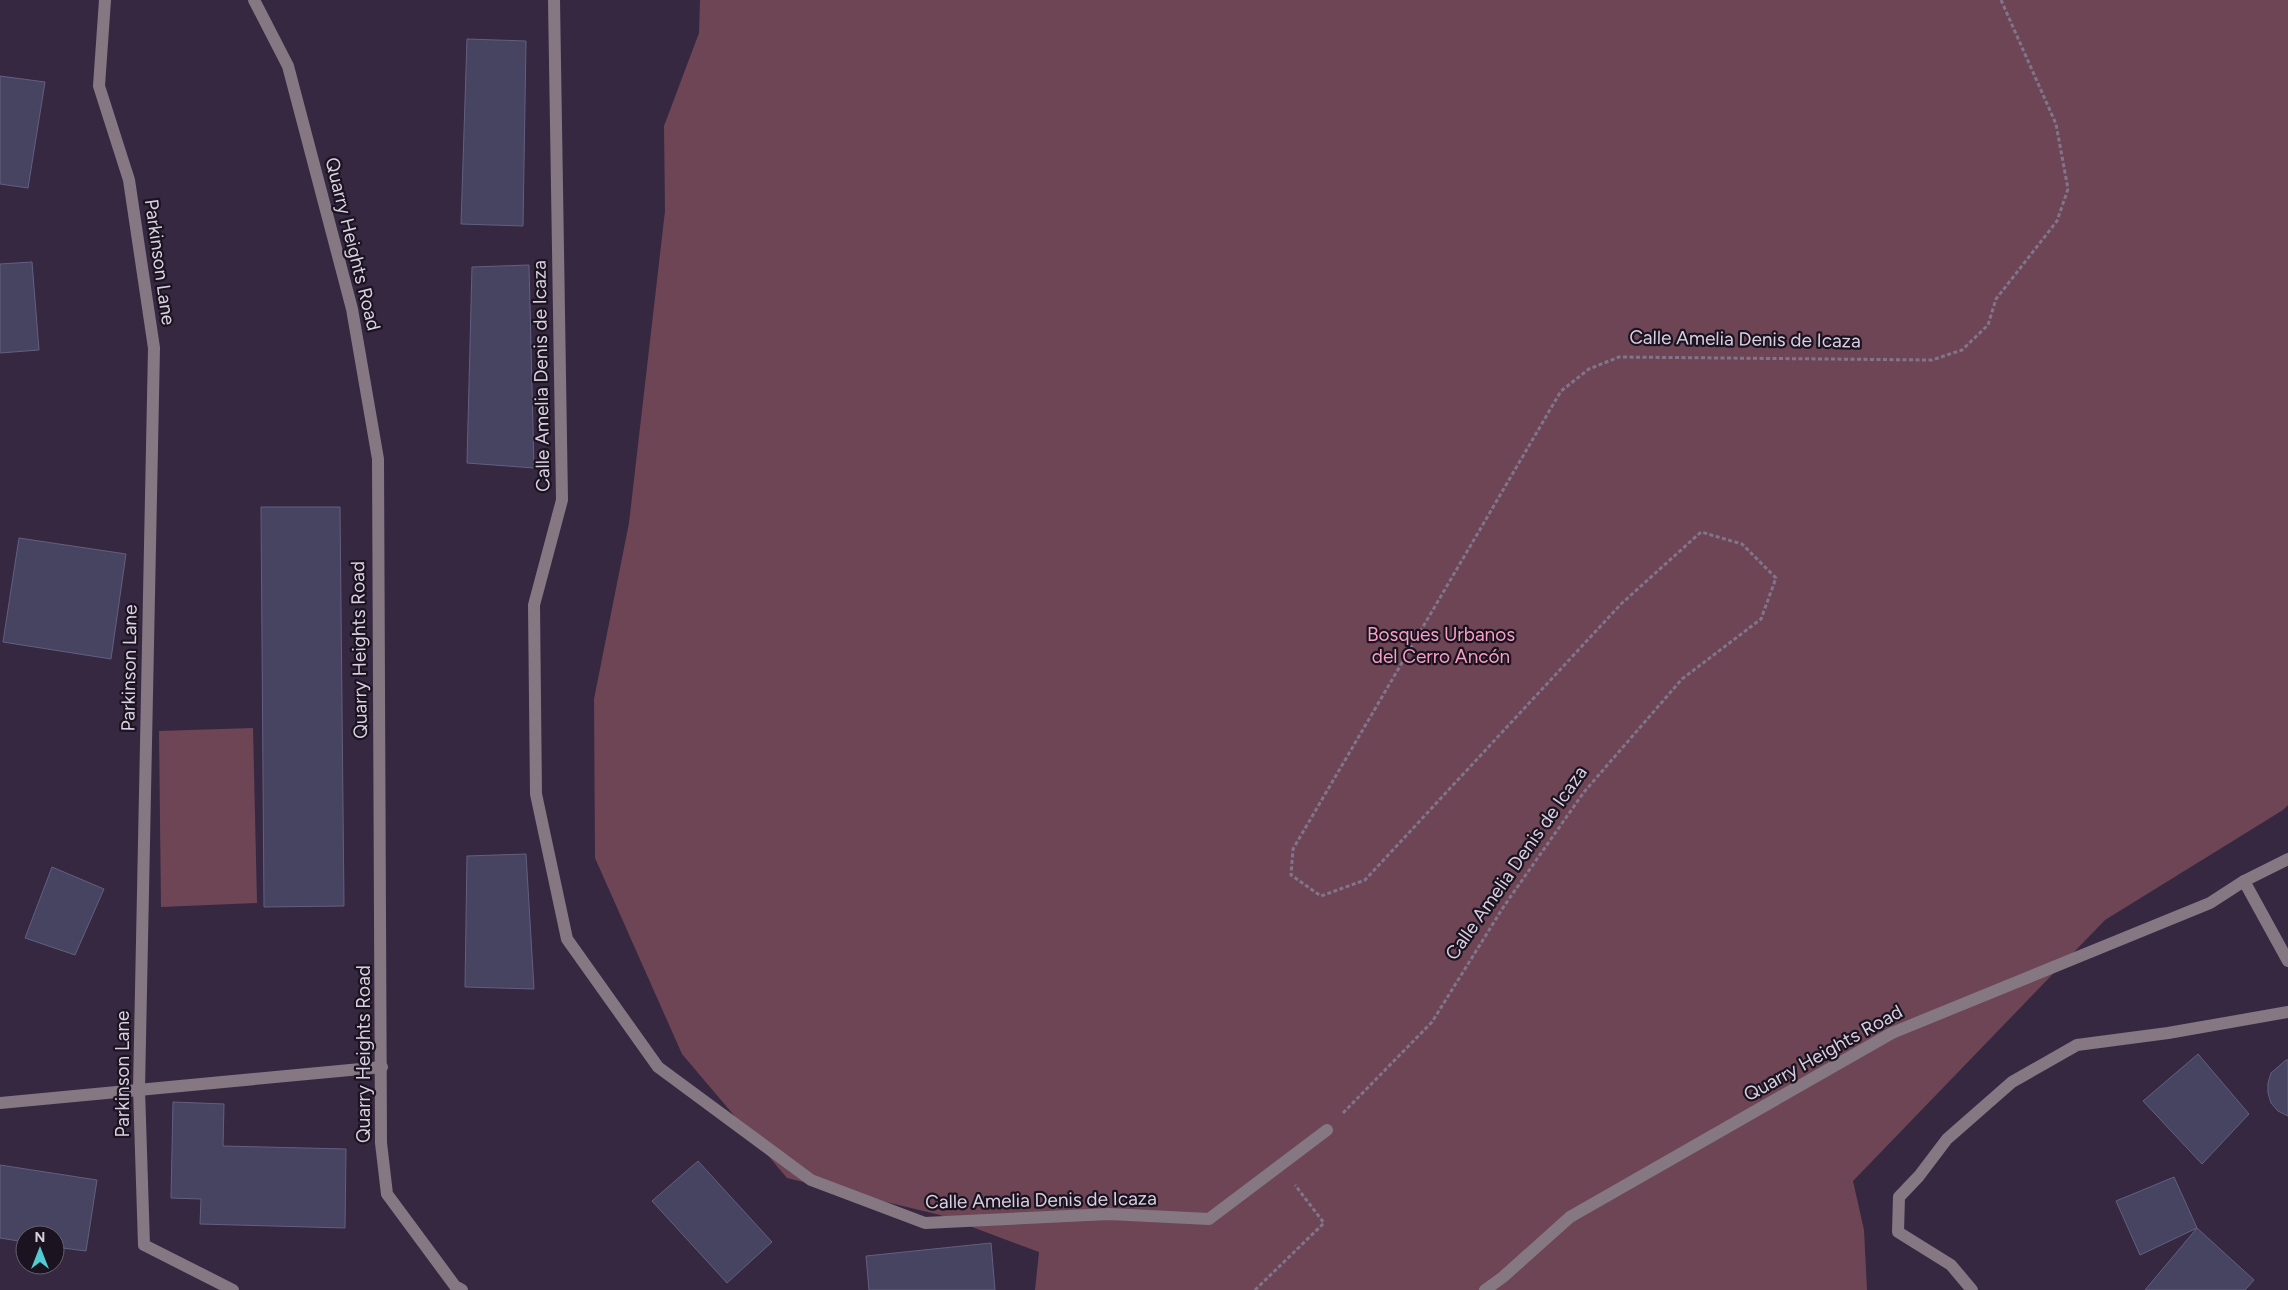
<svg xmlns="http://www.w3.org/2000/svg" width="2288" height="1290" viewBox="0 0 2288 1290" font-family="Figtree,sans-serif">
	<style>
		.green { fill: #6d4555 }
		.building { fill: #474462; stroke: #62607f }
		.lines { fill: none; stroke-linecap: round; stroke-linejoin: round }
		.path { stroke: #81758b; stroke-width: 3; stroke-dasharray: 4 2.5; stroke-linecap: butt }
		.minor { stroke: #857882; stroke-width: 12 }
		.labels { text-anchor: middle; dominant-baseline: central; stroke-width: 4.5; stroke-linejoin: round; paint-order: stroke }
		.street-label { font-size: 19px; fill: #d8cfe0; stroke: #1b1420 }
		.park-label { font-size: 19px; fill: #f99fc5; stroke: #1b1420 }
	</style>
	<rect width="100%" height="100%" fill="#372842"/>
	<g class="green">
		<path d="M700,0h1588v805l-5,5 -178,110 -252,261 11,49 3,60h-832l4,-38 -99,-37 -153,-37 -105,-124 -87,-196 -1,-159 35,-176 36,-312 -1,-85 35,-93z"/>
		<path d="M253,728l4,175 -96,4 -2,-176z"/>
	</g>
	<g class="building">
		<path d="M467,39l59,2 -3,185 -62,-2z"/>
		<path d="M0,76l45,6 -17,106 -28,-4z"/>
		<path d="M32,262l7,88 -39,3v-89z"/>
		<path d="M529,265l5,203 -67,-5 5,-196z"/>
		<path d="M261,507h79l4,399 -80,1z"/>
		<path d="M19,538l107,16 -15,105 -108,-17z"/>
		<path d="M526,854l8,135 -69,-2 2,-131z"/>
		<path d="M52,867l52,22 -29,66 -50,-17z"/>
		<path d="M2198,1054l51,60 -47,50 -59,-63z"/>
		<path d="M2286,1060h2v56l-10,-5 -7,-8 -3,-10v-10l3,-10z"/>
		<path d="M173,1102l51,2 -1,42 123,3 -1,79 -145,-4 1,-25 -30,-1z"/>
		<path d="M698,1161l74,81 -45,41 -75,-82z"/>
		<path d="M0,1165l97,15 -11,71 -31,-4v-12h-30v7l-25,-4z"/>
		<path d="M2174,1177l23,51 -57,27 -24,-54z"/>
		<path d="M2197,1228l57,52 -9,10h-100z"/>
		<path d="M991,1243l4,47h-126l-3,-34z"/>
	</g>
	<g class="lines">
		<g class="path">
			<path d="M1343,1113l89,-91 72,-116 80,-114 98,-113 79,-60 15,-41 -34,-34 -41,-12 -80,72 -256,276 -44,16 -30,-21 2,-26 268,-458 28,-22 30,-12 313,3 30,-10 26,-25 8,-26 61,-78 11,-32 -12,-65 -55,-124"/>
			<path d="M1255,1290l69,-67 -29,-38"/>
		</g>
		<g class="minor">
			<path d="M105,0l-6,86 30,94 25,168 -15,741 5,156 89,45"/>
			<path d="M254,0l34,66 64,243 26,150 3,684 6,51 68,92 7,4"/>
			<path d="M554,0l8,500 -28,105 2,189 31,145 91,128 153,113 114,43 184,-9 100,5 118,-89"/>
			<path d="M2244,881l44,80"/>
			<path d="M0,1103l382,-36"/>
			<path d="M1485,1290l18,-13 67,-60 322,-184 318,-130 34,-22 44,-22"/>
			<path d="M1972,1290l-21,-25 -53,-33 1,-35 20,-21 28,-37 65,-57 65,-37 91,-12 120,-21"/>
		</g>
	</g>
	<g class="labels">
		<g class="street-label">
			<text transform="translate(353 244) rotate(76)">Quarry Heights Road</text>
			<text transform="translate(160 262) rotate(82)">Parkinson Lane</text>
			<text transform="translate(1745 339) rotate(1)">Calle Amelia Denis de Icaza</text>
			<text transform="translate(541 376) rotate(-91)">Calle Amelia Denis de Icaza</text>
			<text transform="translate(359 650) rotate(-91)">Quarry Heights Road</text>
			<text transform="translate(129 668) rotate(-89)">Parkinson Lane</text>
			<text transform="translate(1516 863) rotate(-55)">Calle Amelia Denis de Icaza</text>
			<text transform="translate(1823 1053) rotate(-29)">Quarry Heights Road</text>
			<text transform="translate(363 1054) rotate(-90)">Quarry Heights Road</text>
			<text transform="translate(122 1074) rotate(-90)">Parkinson Lane</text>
			<text transform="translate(1041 1200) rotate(-1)">Calle Amelia Denis de Icaza</text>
		</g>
		<g class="park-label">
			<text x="1441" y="634">Bosques Urbanos<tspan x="1441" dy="22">del Cerro Ancón</tspan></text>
		</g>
	</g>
	<g transform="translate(40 1250)"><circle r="24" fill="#1b1420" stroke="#675f6d"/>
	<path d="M0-4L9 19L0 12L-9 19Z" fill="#51ccd2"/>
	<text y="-8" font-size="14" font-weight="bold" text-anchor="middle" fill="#d8cfe0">N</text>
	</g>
</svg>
